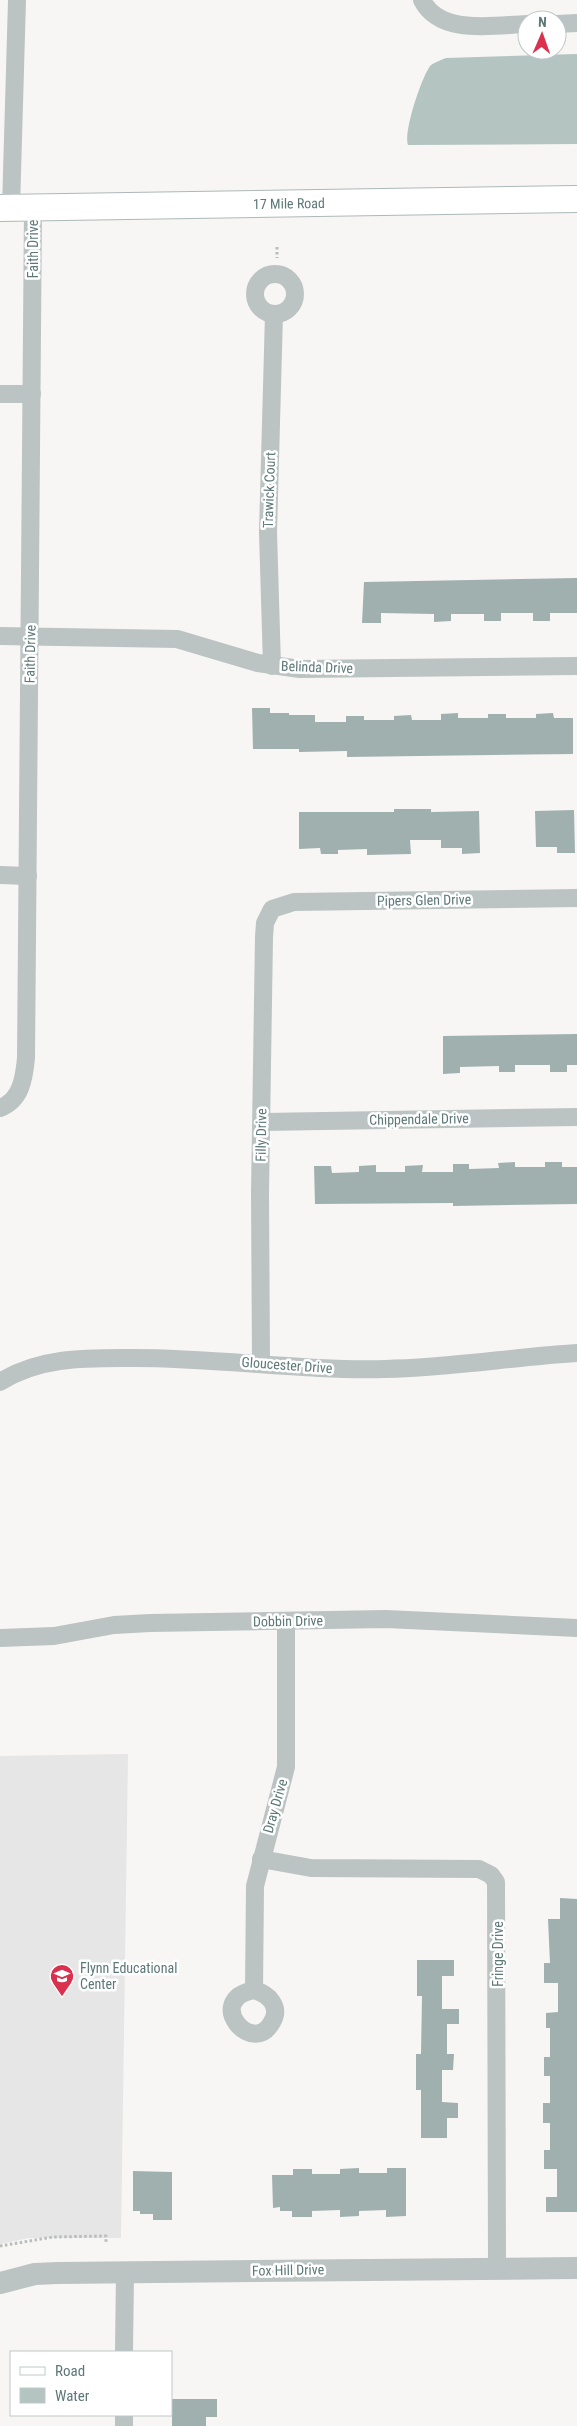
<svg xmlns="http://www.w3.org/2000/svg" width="577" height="2426" viewBox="0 0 577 2426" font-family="'Roboto Condensed',sans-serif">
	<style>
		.built { fill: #e5e6e5 }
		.water { fill: #b3c4c1 }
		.building { fill: #a0b0af }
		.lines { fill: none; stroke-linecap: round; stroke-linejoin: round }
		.secondary-casing { stroke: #aeb8b8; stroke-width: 28 }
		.path { stroke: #b8bdbd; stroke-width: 3; stroke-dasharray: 2.5 2.5; stroke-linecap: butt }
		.minor { stroke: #bbc3c3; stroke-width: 18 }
		.tertiary { stroke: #bbc3c3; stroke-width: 22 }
		.secondary { stroke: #fff; stroke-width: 26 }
		.labels { text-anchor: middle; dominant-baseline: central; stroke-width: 5; stroke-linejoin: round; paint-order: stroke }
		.street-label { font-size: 14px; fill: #5e7878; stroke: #fff }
		.poi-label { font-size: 14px; fill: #5e7878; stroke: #fff; text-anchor: start }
	</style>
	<rect width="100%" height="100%" fill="#f7f6f4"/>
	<path class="built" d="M128,1754l-7,484h-92l-29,6v-488z"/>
	<path class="water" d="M577,54v90l-169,1c-5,-12 14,-70 23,-80 4,-3 10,-5 15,-7z"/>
	<g class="building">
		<path d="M577,578v35h-27v8h-17v-8h-32v8h-17v-7h-33v7l-17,1v-8l-53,-1v10h-19l2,-41z"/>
		<path d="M252,708h18v5h19v2h26v7h31v-6h18v4h30v-4l17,-1 1,5h29v-6l17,-1v5h30v-4h18v4h30v-4l17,-1 1,5h19v36l-226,3v-6l-48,1v-3h-46z"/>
		<path d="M394,809h37v3l48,-1 1,42 -18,1v-6h-21v-8h-31l1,14 -44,1v-6l-29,1v4h-17l-1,-6 -21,1v-37h95z"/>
		<path d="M574,810l1,43h-18v-6h-21l-1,-36z"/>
		<path d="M577,1034v31h-10v7h-17v-7h-35v7h-16v-6l-39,1v6l-17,1v-38z"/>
		<path d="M515,1162v5h30v-5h17v5h15v37l-124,2v-3l-138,1 -1,-38h17l1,7 27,-1v-6l17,-1v7h29v-6l18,-1 -1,7h31v-8h16v5l30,-1 -1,-5z"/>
		<path d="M560,1898l17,1v313h-31v-15h11v-28h-13v-19h6v-27h-7v-20h7v-27h-6v-19h6v-29h-4v-15l12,-1v-29h-14v-20h6l-2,-44h12z"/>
		<path d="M417,1960h37v16h-12v33h17v15h-12v30h7l-1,16h-11v32l16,1v15h-11v20h-26v-48h-5v-36h5l1,-58h-5z"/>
		<path d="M359,2168v5h28v-5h19v48l-20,1v-7l-27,1v5l-19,1v-7l-28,1v6h-20v-6h-12v-4l-7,1 -1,-33h21v-6h19v5h28v-5z"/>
		<path d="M133,2171l39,1v48h-19v-6h-13v-3h-7z"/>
		<path d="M172,2399h45v18h-11v9h-34z"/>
	</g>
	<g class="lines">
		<g class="secondary-casing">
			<g id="secondary">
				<path id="s1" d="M0,208l577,-9"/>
			</g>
		</g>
		<g class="path">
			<path d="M277,247v11"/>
			<path d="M0,2246l53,-9 53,-1v8"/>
		</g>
		<g class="minor">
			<path d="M422,0c18,36 72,25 105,24"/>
			<path d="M557,24l20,-1"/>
			<path d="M11,208l6,-208"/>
			<circle cx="275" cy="294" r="20"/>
			<path d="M0,394h32"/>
			<path d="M0,636l177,3 81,24 42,6 277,-3"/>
			<path d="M272,666l-4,-134 6,-218"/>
			<path d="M0,875l28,1"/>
			<path d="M0,1108c21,-8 24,-29 26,-50l7,-850"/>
			<path d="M262,1122l315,-5"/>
			<path d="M261,1363l-1,-170 4,-256 1,-14 7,-14 22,-7 283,-4"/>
			<path d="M0,1382c41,-26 89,-24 135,-24 84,0 167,13 250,11 64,-1 128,-12 192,-16"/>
			<path d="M0,1638l54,-2 60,-11 36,-2 236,-4 191,9"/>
			<path d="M261,1859l50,9 168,1 12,6 5,7 1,386"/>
			<path d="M254,1990c15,4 27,17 18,32 -19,36 -69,-22 -18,-32l1,-104 31,-119v-146"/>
			<path d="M124,2352l1,-79"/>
			<path d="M124,2426v-11"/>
		</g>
		<path class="tertiary" d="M0,2283l35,-9 22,-1 520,-5"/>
		<use href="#secondary" class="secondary"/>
	</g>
	<defs>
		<g id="school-pin" transform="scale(1.25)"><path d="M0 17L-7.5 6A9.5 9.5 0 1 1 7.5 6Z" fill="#da314f" stroke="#fff"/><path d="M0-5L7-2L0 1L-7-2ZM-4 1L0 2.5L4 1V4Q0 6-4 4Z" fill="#fff"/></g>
	</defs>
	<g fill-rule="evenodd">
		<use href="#school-pin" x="62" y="1976"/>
	</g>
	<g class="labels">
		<g class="street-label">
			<text stroke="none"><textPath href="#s1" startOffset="289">17 Mile Road</textPath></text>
			<text transform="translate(33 249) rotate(-90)">Faith Drive</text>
			<text transform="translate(269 490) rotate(-88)">Trawick Court</text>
			<text transform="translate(30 654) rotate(-89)">Faith Drive</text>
			<text transform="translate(317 667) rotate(2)">Belinda Drive</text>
			<text transform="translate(424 900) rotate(-1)">Pipers Glen Drive</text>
			<text transform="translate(419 1119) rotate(-1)">Chippendale Drive</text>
			<text transform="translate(261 1135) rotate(-89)">Filly Drive</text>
			<text transform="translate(287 1365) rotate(4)">Gloucester Drive</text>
			<text transform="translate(288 1621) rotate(-1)">Dobbin Drive</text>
			<text transform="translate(275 1806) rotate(-74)">Dray Drive</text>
			<text transform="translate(498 1954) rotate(-90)">Fringe Drive</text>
			<text transform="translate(288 2270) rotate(-1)">Fox Hill Drive</text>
		</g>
		<g class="poi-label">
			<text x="80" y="1968">Flynn Educational<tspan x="80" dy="16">Center</tspan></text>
		</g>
	</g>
	<rect x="10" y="2351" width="162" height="65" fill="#ffffff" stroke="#bfc9c9"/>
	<rect x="20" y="2367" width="25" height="8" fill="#ffffff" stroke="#bfc9c9"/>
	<text x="55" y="2376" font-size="15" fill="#5e7878">Road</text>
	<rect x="20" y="2388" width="25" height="15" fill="#b3c4c1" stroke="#bfc9c9"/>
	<text x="55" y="2401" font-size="15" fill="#5e7878">Water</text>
	<g transform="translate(542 35) rotate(2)"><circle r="24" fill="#ffffff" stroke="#bfc9c9"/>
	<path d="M0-4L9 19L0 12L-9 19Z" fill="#da314f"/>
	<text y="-8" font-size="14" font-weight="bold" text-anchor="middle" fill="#5e7878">N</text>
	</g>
</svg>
